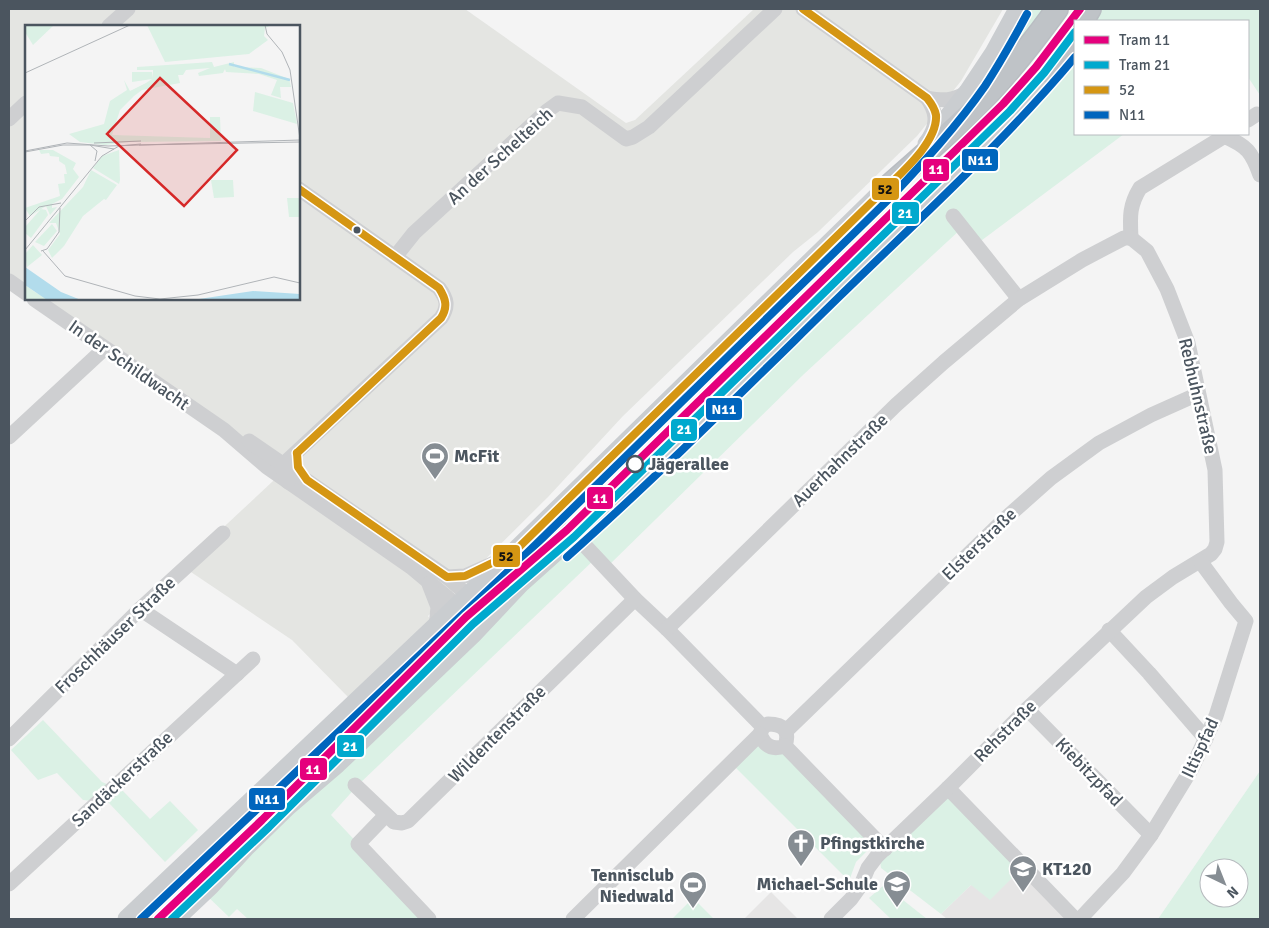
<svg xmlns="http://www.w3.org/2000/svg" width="1269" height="928" viewBox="0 0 1269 928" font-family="Signika,sans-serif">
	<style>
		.commercial { fill: #e4e5e2 }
		.education { fill: #e6e5e5 }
		.green { fill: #dbf1e5; fill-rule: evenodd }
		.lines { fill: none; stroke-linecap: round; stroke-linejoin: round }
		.highway-casing { stroke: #b9bdc2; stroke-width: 24 }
		.minor { stroke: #cecfd1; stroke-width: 15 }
		.major { stroke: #cacdd0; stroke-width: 19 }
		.highway { stroke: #bfc3c7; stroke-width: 21 }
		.bus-1-casing { stroke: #fff; stroke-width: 11 }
		.bus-2-casing { stroke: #fff; stroke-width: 11 }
		.bus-1 { stroke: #d59613; stroke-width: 8 }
		.bus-2 { stroke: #0065bd; stroke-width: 8 }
		.tram-1-casing { stroke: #fff; stroke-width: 11 }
		.tram-2-casing { stroke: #fff; stroke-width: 11 }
		.tram-1 { stroke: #e5007d; stroke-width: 8 }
		.tram-2 { stroke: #00a9ce; stroke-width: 8 }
		.bus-dot { fill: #4b555f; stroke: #fff; stroke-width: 2 }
		.stop-dot { fill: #fff; stroke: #4b555f; stroke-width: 2.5 }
		.labels { text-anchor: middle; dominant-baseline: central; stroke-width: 5; stroke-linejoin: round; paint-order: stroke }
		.street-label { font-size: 18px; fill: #4b555f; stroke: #fff }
		.poi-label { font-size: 18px; font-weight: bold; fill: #4b555f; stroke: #fff; text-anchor: start }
		.stop-label { font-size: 18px; font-weight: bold; fill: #4b555f; stroke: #fff; text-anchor: start }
		.inset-river { fill: none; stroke: #b2dcec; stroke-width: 2.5 }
		.inset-road { fill: none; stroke: #b0b4b8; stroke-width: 1 }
		.view { fill: #d62828; fill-opacity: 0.15; stroke: #d62828; stroke-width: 2.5 }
		.inset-edge { fill: none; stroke: #4b555f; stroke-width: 2.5 }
		.line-badge { stroke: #fff; stroke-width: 2 }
		.badge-label { font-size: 14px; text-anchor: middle; font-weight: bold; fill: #fff }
		.pale-badge-label { font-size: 14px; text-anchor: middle; font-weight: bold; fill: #111 }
	</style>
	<rect width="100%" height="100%" fill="#f4f4f4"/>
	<path class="commercial" d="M9,9h456l161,114 9,-3 119,-111h249l-42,72 -44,55 -99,96 -25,20 -170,164 -75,81 -120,119 8,11 -88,70 -56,-57 -110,-74 105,-98 -249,-169h261v-273h-273v265l-17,-12z"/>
	<g class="education">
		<path d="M1023,867l46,52h-122l-6,-5 30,-29z"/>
		<path d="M771,892l27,27h-54z"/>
	</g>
	<g class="green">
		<path d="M1026,9h22l-50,64 -15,10z"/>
		<path d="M1100,9h160v86l-12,-18v-56h-157z"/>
		<path d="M1075,42v92h49l-154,115 -9,-20 -158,146 -197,193 -10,-10 -238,227 -27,30 98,104h-181l-11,-10 -8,8 -26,-25z"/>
		<path d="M863,227l2,2 -102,100 -4,-4z"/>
		<path d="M458,617l-263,258 -4,-5 74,-68z"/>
		<path d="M459,631l-8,11 -214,205z"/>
		<path d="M43,720l59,62 21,9 27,28 20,-18 28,29 -33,32 -56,-59 -26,-3 -26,-27 -19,7 -27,-30z"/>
		<path d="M760,737l16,7 100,98 -20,20 -7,19 -116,-116z"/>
		<path d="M1260,771v148h-102zM1209,868h30v30h-30z"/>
		<path d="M946,795l77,72 -33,33 -19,-15 -30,29 -60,-46 -1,-8z"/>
		<path d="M884,885l43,34h-36l-22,-21z"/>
		<path d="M693,898l21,21h-42z"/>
	</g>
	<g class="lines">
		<g class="highway-casing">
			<g id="highway">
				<path d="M1083,21l7,-12"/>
				<path d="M1050,73l25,-39"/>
				<path d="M884,190c29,-26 60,-52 88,-79 31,-31 59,-66 85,-102"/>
			</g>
		</g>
		<g class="minor">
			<path d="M803,9l124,89c9,13 11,24 3,38"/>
			<path d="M109,26l19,-17"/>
			<path d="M927,98c16,3 26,3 39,-5"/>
			<path d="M9,119l17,-16"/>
			<path d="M1248,120l9,-6"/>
			<path d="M1224,136c23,10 28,16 36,39"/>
			<path d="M953,216l66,83"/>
			<path d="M1131,238c-1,-21 -2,-32 9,-50l88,-54"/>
			<path d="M395,257l19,-24 133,-122 11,-8 24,4 44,32 7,-2 16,-10 126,-118"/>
			<path d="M9,281l17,12"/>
			<path d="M34,299l190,131 43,37 144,100 43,36c14,7 34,3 49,-2"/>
			<path d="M9,437l95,-88"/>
			<path d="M249,441l198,136 17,15 3,6 -3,28 -14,25"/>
			<path d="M288,482l-4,-9v-8l4,-5 153,-142c8,-12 6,-19 -2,-30l-140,-99"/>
			<path d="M540,526l20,2 15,7 60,64 32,30 96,98"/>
			<path d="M447,577l18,-1 36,-16"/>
			<path d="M429,584l9,23 -2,20"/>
			<path d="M140,609l97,65"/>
			<path d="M667,629l229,-224 48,-43 75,-63 63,-39 42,-22h7"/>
			<path d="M1109,630l40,43 57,66"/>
			<path d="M1027,709l124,126"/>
			<path d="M768,724c16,0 22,7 17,22 -12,4 -20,1 -25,-12l3,-7z"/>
			<path d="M786,731l221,-214 44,-39 48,-35 52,-28 47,-21"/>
			<path d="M9,739l131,-130 83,-76"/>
			<path d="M785,746l100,103"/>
			<path d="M355,785l39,37 8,1 6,-2 227,-222"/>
			<path d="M948,788l127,131"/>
			<path d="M386,815l-28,29 71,75"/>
			<path d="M9,884l244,-225"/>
			<path d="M573,919l187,-185"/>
			<path d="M831,919l20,-20 10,-14 7,-17 9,-12 71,-68 79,-79 119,-112 27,-20 38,-23 4,-5 2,-7 -2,-72 -27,-127 -21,-54 -20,-38 -16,-13"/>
			<path d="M1080,919l43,-46 28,-38 41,-67 24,-52 30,-95 -15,-18 -31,-42"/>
		</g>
		<g class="major">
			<path d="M927,144l41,-52 26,-39 24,-44"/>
			<path d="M127,919l386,-366 382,-374"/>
			<path d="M175,919l35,-33 35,-38 43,-42 49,-42 135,-129 48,-51 118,-106 319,-308 69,-69 33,-39"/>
		</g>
		<use href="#highway" class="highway"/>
		<g class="bus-1-casing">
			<g id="bus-1">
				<path d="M297,453l1,14 9,13 140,97 18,-1 48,-23 371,-363c17,-17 54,-48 52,-75 -1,-6 -5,-12 -9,-17l-124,-89"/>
				<path d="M297,453l144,-135c7,-11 5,-19 -2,-30l-140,-99"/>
			</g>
		</g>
		<g class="bus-2-casing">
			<g id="bus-2">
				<path d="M567,557c94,-84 183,-173 273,-261 80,-78 163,-153 235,-239"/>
				<path d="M141,919l379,-359 371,-363c33,-35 66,-71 94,-111 15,-23 29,-48 42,-72"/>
			</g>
		</g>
		<use href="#bus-1" class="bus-1"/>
		<use href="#bus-2" class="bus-2"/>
		<g class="tram-1-casing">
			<path id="tram-1" d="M158,919l104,-99 204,-203 101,-87 436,-426 33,-37 44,-58"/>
		</g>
		<g class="tram-2-casing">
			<path id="tram-2" d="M172,919l97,-92 204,-203 101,-87 436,-426 34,-38 31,-41"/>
		</g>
		<use href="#tram-1" class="tram-1"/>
		<use href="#tram-2" class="tram-2"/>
	</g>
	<defs>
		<g id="stadium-pin" transform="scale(1.4375)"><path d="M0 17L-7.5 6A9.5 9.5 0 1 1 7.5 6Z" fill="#868d93" stroke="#fff"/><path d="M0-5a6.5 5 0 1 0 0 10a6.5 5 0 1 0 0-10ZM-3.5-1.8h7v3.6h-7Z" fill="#fff"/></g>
		<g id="church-pin" transform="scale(1.4375)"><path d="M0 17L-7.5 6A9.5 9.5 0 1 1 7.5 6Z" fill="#868d93" stroke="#fff"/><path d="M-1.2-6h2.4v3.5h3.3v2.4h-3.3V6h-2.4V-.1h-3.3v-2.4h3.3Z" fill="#fff"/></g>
		<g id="school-pin" transform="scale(1.4375)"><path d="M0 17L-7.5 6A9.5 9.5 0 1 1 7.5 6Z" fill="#868d93" stroke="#fff"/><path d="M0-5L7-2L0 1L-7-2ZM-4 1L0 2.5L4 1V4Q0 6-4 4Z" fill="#fff"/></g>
	</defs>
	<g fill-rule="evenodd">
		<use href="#stadium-pin" x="435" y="456"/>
		<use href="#church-pin" x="801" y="843"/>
		<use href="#school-pin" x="1023" y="869"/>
		<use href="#school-pin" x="897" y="884"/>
		<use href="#stadium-pin" x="693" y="885"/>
	</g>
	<circle class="bus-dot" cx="357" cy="230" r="4.5"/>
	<circle class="stop-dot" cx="635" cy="464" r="8"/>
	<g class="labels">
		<g class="street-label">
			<text transform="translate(500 156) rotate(-42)">An der Schelteich</text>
			<text transform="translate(129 365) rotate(35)">In der Schildwacht</text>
			<text transform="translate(1198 396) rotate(77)">Rebhuhnstraße</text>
			<text transform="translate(840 460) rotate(-44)">Auerhahnstraße</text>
			<text transform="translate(979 544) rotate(-44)">Elsterstraße</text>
			<text transform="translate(115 635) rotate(-44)">Froschhäuser Straße</text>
			<text transform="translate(1005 731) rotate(-45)">Rehstraße</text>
			<text transform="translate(497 734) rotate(-45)">Wildentenstraße</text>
			<text transform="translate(1200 748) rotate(-65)">Iltispfad</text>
			<text transform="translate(1089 772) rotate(46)">Kiebitzpfad</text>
			<text transform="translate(122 779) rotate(-43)">Sandäckerstraße</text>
		</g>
		<g class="poi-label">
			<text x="454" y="456">McFit</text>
			<text x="820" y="843">Pfingstkirche</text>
			<text x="1042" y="869">KT120</text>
			<text x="674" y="875" text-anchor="end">Tennisclub<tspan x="674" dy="21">Niedwald</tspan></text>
			<text x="878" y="884" text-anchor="end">Michael-Schule</text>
		</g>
		<g class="stop-label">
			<text x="648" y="464">Jägerallee</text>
		</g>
	</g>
	<g transform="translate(25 25)">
		<rect width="275" height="275" fill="#f4f4f4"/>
		<path d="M0,0h29l-21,20 -8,-13zM122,0h125l-7,3 -1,8 4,4 -19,14 -84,8zM187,37l2,5 20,-5v5l27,1 28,11 2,8h-11l1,11 -10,-3 6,-15 -18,-6 -33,-2 -1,-3 -2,4 -24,3 -1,-3 12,-5 -24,2 -3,5h-5l2,8 -38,7 -8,6 -14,14 -8,25 98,3v-21h10l1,24 -91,1 -25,3 -25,-3 -11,-8 35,-10 6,-23 17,-11 -3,-10 6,11 16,-8 6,-4 -20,3v-10h20l1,6v-8h-16v-3zM230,67l38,11 4,21 -44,-13zM14,125h14l23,13 -3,6 6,8 -17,22 -10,5v4l5,-1 -7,8 -4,-9 -16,10 -5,-8 35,-12 -2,-12 7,-1 -1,-9h3l-2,-9 -6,-4v-4l-9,-1 -1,-3 -8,1zM94,125l1,30 -1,4 -26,-16 9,-12zM66,145l26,15 -11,15 -2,-1 -21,17 -19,30 -12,12 -4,-8 12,-16 -4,-11h-7l34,-36zM186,155h22l1,17 -20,1zM262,173h13v19h-11zM16,184l5,1 2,5 -17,23 -6,-5v-6zM27,199l5,7 -13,15 -9,-4zM8,220l9,10 -15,12 -2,-13zM0,260l10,7 13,8 -23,-1z" fill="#dbf1e5"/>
		<path d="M0,242l36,25 20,8h-34l-22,-15zM228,266l47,3v6h-108z" fill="#b2dcec"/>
		<path class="inset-river" d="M204,39l61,16"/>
		<path class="inset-road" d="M240,0l2,9 15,18 8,18 10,69M0,48l105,-48M69,118l47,-2M65,120l7,6 -2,10M114,120l161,-3M0,126l42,-8 41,3 192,-6M0,127l38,-7h27l24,4M0,196l14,-14 22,-4M0,225l77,-94 17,-10 22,-2M16,226l6,-2 12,-17 1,-24M18,226l22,25 70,20 25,3 38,-4 76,-18 26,6"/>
		<path class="view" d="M135,53l77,72 -53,56 -77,-72z"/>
		<rect width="275" height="275" class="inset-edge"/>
	</g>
	<g class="line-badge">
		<rect x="961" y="148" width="38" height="24" rx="5" fill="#0065bd"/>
		<rect x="922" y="158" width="28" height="24" rx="5" fill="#e5007d"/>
		<rect x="871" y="177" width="29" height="24" rx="5" fill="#d59613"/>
		<rect x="891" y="201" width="29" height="24" rx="5" fill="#00a9ce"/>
		<rect x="705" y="397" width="38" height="24" rx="5" fill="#0065bd"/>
		<rect x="670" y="418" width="28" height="24" rx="5" fill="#00a9ce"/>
		<rect x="586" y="486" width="28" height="24" rx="5" fill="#e5007d"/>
		<rect x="492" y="544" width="29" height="24" rx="5" fill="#d59613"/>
		<rect x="336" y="734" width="29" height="24" rx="5" fill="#00a9ce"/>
		<rect x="299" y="757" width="29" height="24" rx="5" fill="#e5007d"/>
		<rect x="248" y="787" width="38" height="24" rx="5" fill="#0065bd"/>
	</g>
	<g class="badge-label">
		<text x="980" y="165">N11</text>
		<text x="936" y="174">11</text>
		<text x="905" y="218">21</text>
		<text x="724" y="414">N11</text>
		<text x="684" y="434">21</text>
		<text x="600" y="503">11</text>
		<text x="350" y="751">21</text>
		<text x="313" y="774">11</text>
		<text x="267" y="804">N11</text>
	</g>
	<g class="pale-badge-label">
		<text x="885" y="194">52</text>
		<text x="506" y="561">52</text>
	</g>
	<rect width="1269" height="928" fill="none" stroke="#4b555f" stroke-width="20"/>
	<rect x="1074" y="20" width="175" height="115" fill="#ffffff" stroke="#b7bbbf"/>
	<rect x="1084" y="36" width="25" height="8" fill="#e5007d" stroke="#b7bbbf"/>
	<text x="1119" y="45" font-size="15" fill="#4b555f">Tram 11</text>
	<rect x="1084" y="61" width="25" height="8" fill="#00a9ce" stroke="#b7bbbf"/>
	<text x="1119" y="70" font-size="15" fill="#4b555f">Tram 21</text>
	<rect x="1084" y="86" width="25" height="8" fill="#d59613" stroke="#b7bbbf"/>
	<text x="1119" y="95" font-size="15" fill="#4b555f">52</text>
	<rect x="1084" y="111" width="25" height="8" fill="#0065bd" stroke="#b7bbbf"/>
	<text x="1119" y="120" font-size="15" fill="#4b555f">N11</text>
	<g transform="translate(1224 883) rotate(137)"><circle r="24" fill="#ffffff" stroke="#b7bbbf"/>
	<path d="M0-4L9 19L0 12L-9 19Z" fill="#868d93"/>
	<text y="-8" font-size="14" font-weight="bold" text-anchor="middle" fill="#4b555f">N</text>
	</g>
</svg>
